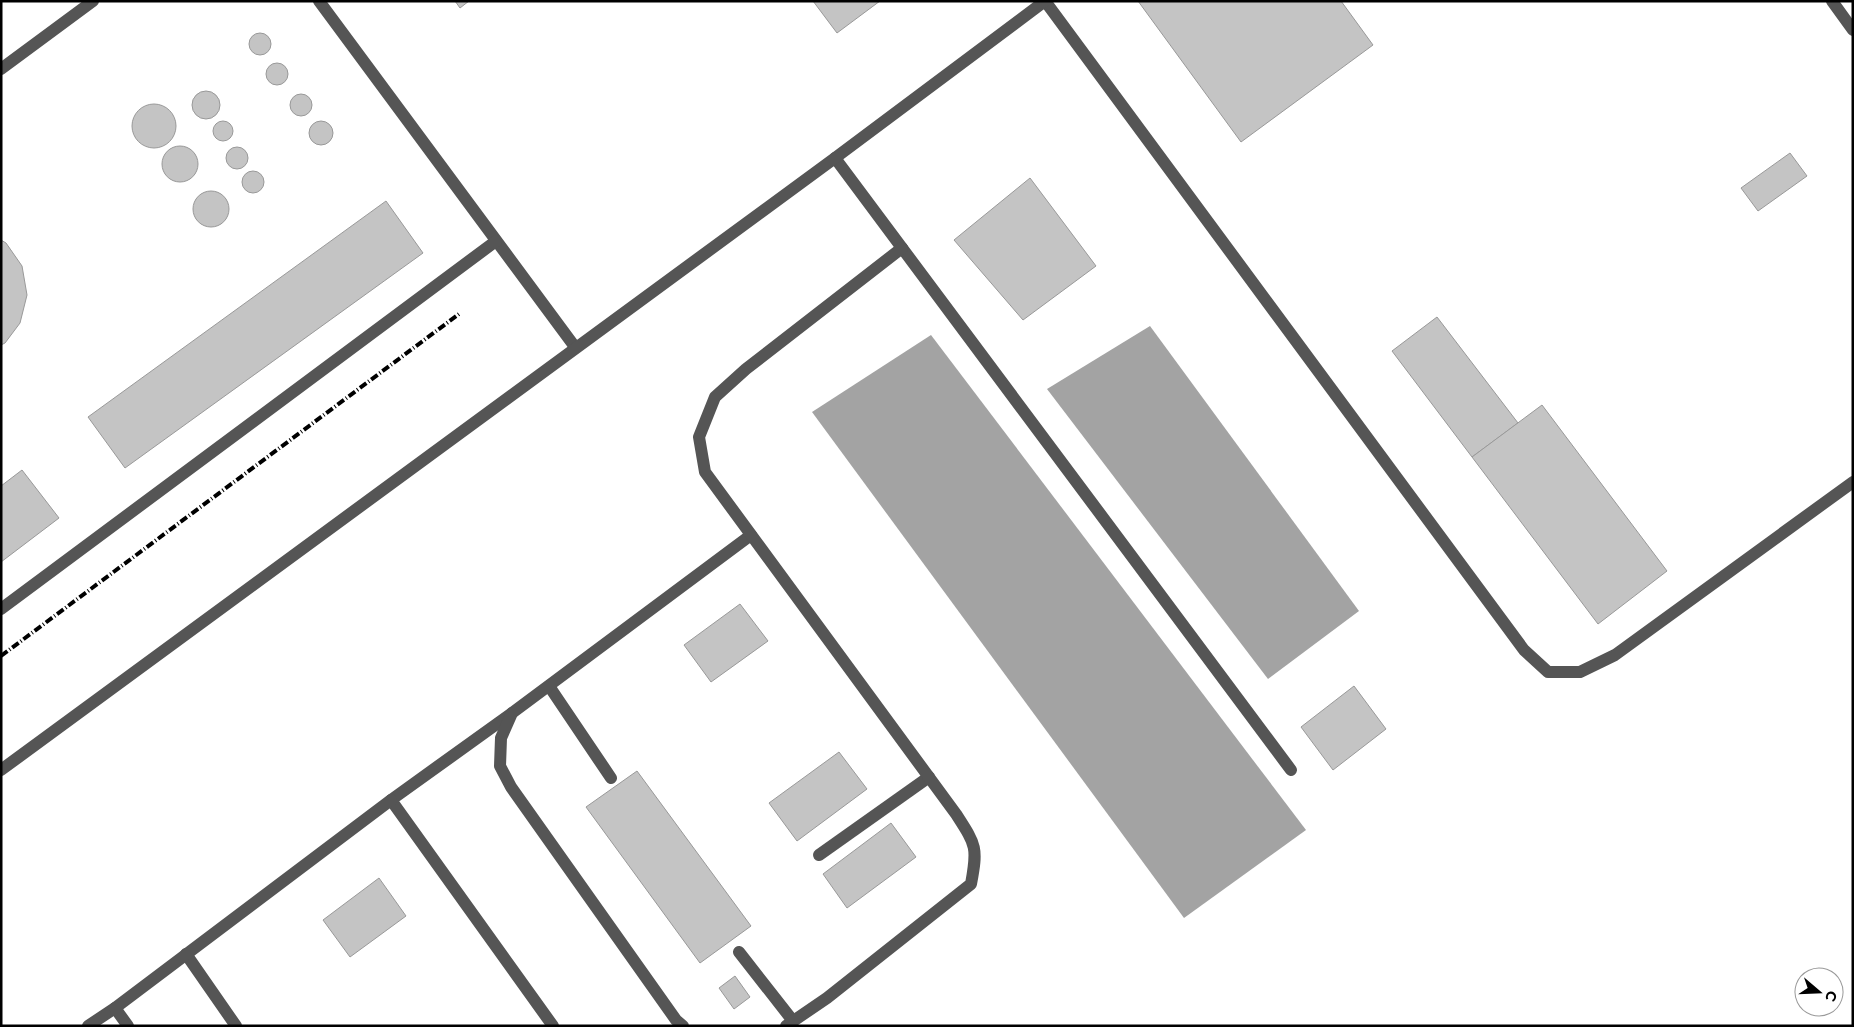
<svg xmlns="http://www.w3.org/2000/svg" width="1854" height="1027" viewBox="0 0 1854 1027" font-family="Montserrat,sans-serif">
	<style>
		.water { fill: #a3a3a3 }
		.building { fill: #c4c4c4; stroke: #999 }
		.lines { fill: none; stroke-linecap: round; stroke-linejoin: round }
		.minor { stroke: #555; stroke-width: 12 }
		.rail { stroke: #000; stroke-width: 4; stroke-dasharray: 8 2.5 1 2.5; stroke-linecap: butt }
	</style>
	<rect width="100%" height="100%" fill="#fff"/>
	<g class="water">
		<path d="M1150,326l209,285 -91,68 -221,-290z"/>
		<path d="M931,335l375,495 -122,88 -372,-506z"/>
	</g>
	<g class="building">
		<path d="M455,1h14l-9,7z"/>
		<path d="M813,1h67l-43,32z"/>
		<path d="M1138,1h203l32,44 -132,97z"/>
		<circle cx="260" cy="44" r="11"/>
		<circle cx="277" cy="74" r="11"/>
		<circle cx="206" cy="105" r="14"/>
		<circle cx="301" cy="105" r="11"/>
		<circle cx="154" cy="126" r="22"/>
		<circle cx="223" cy="131" r="10"/>
		<circle cx="321" cy="133" r="12"/>
		<circle cx="180" cy="164" r="18"/>
		<circle cx="237" cy="158" r="11"/>
		<path d="M1790,153l17,23 -49,35 -17,-23z"/>
		<circle cx="253" cy="182" r="11"/>
		<path d="M1030,178l66,88 -73,54 -69,-80z"/>
		<circle cx="211" cy="209" r="18"/>
		<path d="M386,201l37,52 -298,215 -37,-51z"/>
		<path d="M1,240l5,3 16,23 5,29 -7,28 -15,20 -4,2z"/>
		<path d="M1437,317l81,106 -46,34 -80,-106z"/>
		<path d="M1542,405l125,166 -69,53 -126,-167z"/>
		<path d="M22,470l37,48 -58,44v-76z"/>
		<path d="M740,604l28,37 -57,41 -27,-37z"/>
		<path d="M1354,686l32,43 -53,41 -32,-43z"/>
		<path d="M839,752l28,37 -70,52 -28,-38z"/>
		<path d="M637,771l114,155 -51,37 -114,-156z"/>
		<path d="M891,823l25,34 -69,51 -24,-34z"/>
		<path d="M379,878l27,38 -56,41 -27,-37z"/>
		<path d="M735,976l15,21 -16,12 -15,-21z"/>
	</g>
	<g class="lines">
		<g class="minor">
			<path d="M319,1l256,346"/>
			<path d="M1045,1l479,649 24,22h32l35,-17 238,-173"/>
			<path d="M1832,1l21,29"/>
			<path d="M1,69l92,-68"/>
			<path d="M835,158l456,612"/>
			<path d="M1,609l495,-368"/>
			<path d="M549,686l62,92"/>
			<path d="M512,713l-121,87 162,226"/>
			<path d="M1,770l834,-612 210,-157"/>
			<path d="M819,855l110,-78"/>
			<path d="M739,952l54,69"/>
			<path d="M186,954l50,72"/>
			<path d="M88,1026l27,-18"/>
			<path d="M128,1026l-13,-18 276,-208"/>
			<path d="M683,1026l-7,-6 -165,-233 -11,-21 1,-28 11,-25 239,-178"/>
			<path d="M786,1026l41,-28 144,-114c7,-37 5,-39 -15,-70l-251,-342 -6,-35 16,-40 31,-28 156,-121"/>
		</g>
		<path class="rail" d="M1,656l458,-342"/>
	</g>
	<rect width="1854" height="1027" fill="none" stroke="#000000" stroke-width="5"/>
	<g transform="translate(1819 992) rotate(109)"><circle r="24" fill="#ffffff" stroke="#999999"/>
	<path d="M0-4L9 19L0 12L-9 19Z" fill="#000000"/>
	<text y="-8" font-size="14" font-weight="bold" text-anchor="middle" fill="#000000">С</text>
	</g>
</svg>
